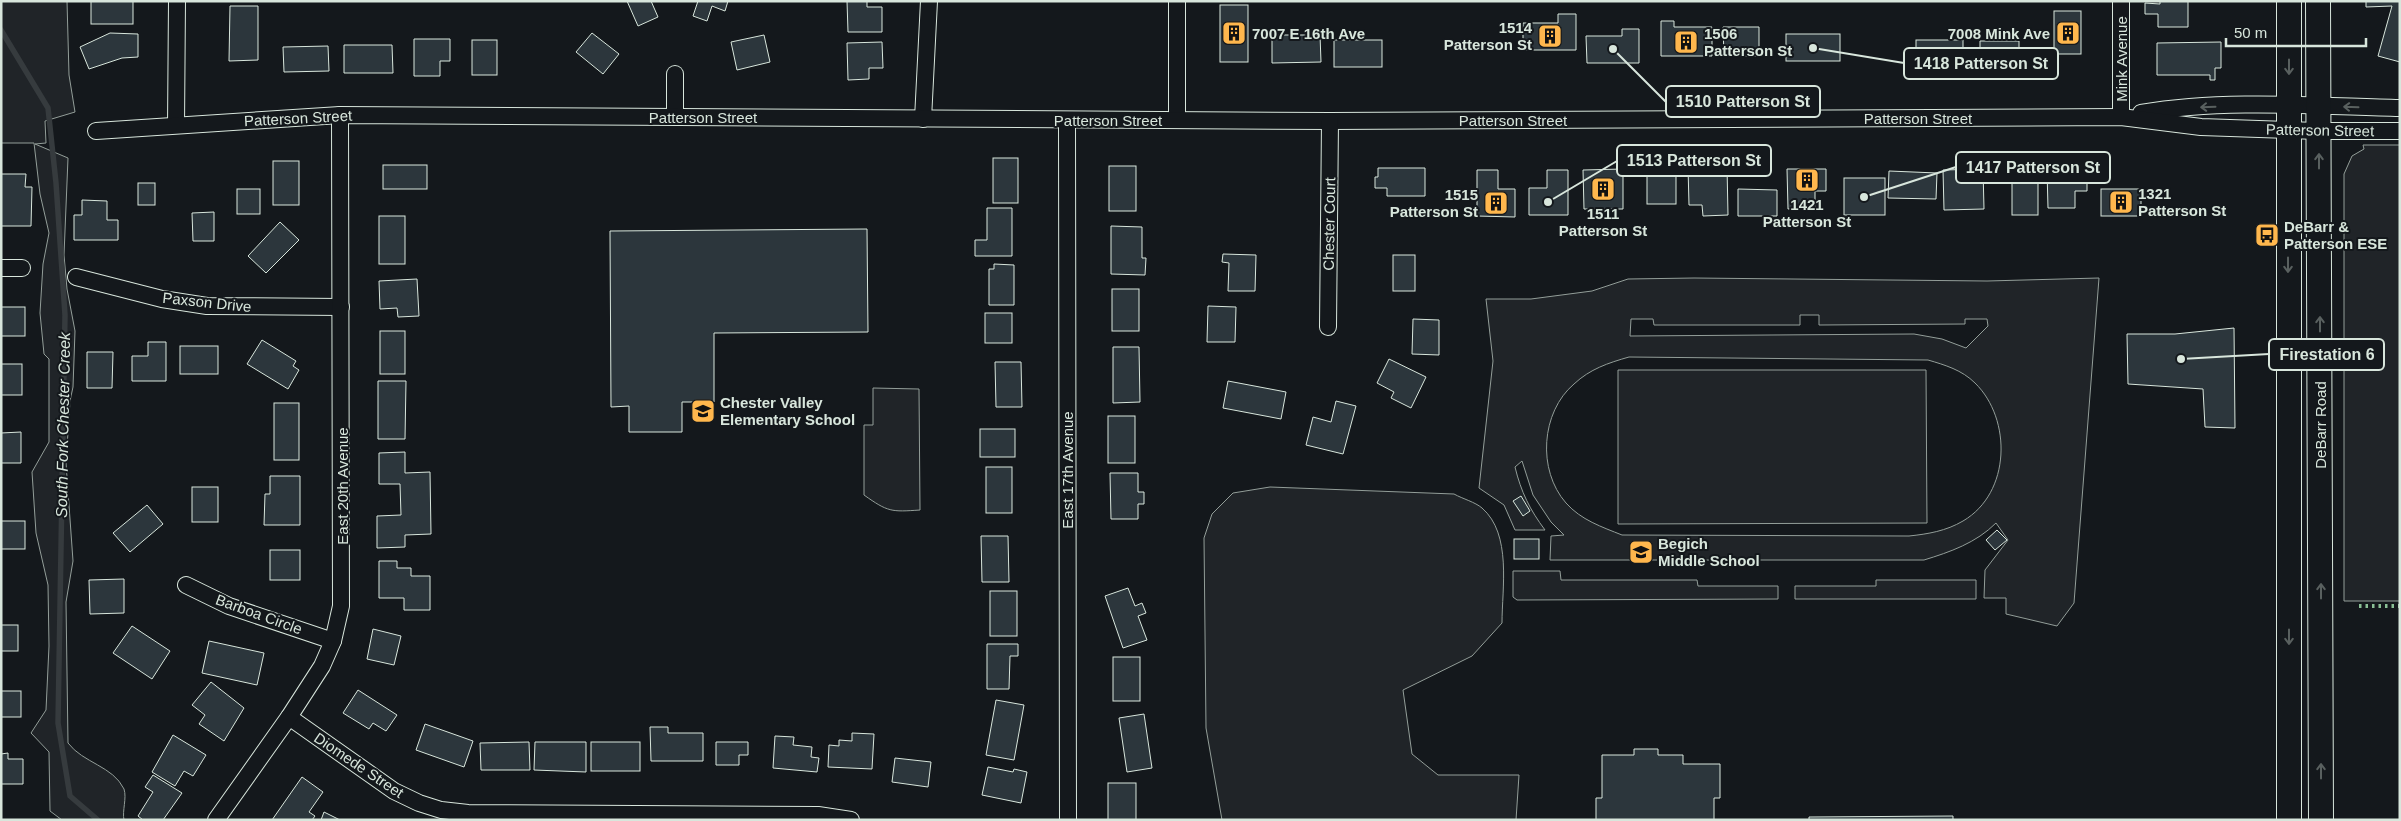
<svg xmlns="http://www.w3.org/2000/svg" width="2401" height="821" viewBox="0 0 2401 821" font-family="Arial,sans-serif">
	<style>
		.green { fill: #202428; stroke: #939e99; fill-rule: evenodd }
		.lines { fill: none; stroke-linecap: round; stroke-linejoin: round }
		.stream { stroke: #363b3e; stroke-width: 5.5 }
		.building { fill: #2c363c; stroke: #d8e6dc }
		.minor-casing { stroke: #d8e6dc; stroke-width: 18 }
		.secondary-casing { stroke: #d8e6dc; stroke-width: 26 }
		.minor { stroke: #14181c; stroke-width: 16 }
		.secondary { stroke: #14181c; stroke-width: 24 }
		.hedge { stroke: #8ac095; stroke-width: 4; stroke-dasharray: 2.5 4; stroke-linecap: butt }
		.oneway { stroke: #59605f }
		.labels { text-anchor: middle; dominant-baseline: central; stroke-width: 4; stroke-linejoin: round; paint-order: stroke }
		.poi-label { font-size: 15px; font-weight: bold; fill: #d8e6dc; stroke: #14181c; text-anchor: start }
		.street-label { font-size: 15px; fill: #d8e6dc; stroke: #14181c }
		.water-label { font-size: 16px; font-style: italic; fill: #d8e6dc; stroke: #14181c }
		.leader { fill: none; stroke: #d8e6dc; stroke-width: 2 }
		.callout-dot { fill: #d8e6dc; stroke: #14181c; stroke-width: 2 }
		.callout { fill: #14181c; stroke: #d8e6dc; stroke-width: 2 }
		.callout-label { font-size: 16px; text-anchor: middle; font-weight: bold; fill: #d8e6dc }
	</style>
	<rect width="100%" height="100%" fill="#14181c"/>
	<g class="green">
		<path d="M1,1h66l2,74 6,37 -30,9 1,22 -11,1 33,14 -4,97 3,34 8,42 -2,56 -3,14 -4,62 7,98 -7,41 2,141c15,20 45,23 56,46 3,9 -2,22 0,31h-62l-12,-9 -1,-59 -18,-19 15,-23 3,-64 -1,-61 -12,-52 -4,-61 17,-30v-83l-5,-5 -4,-41 3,-49 6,-31 -9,-39 -6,-51h-33z"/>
		<path d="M2363,145h37v456h-56v-427l8,-18 12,-7z"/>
		<path d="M1694,278l293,3 112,-3 -25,325 -17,23 -51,-12v-16h-22l1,-28 23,-30 -12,-17c-20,20 -46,29 -72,37h-374l1,-24 13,-1 -13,-13 -18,-27 -11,-34 -7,6c6,25 15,43 30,63h-30l-11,-25 -25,-17 14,-127 -7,-62h45l61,-8 36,-12zM1800,315h19v10l146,-1v-5h22l1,7 -22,22 -24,-9 -28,-5 -284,2 1,-17h22l1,6h146zM1629,357l299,3c17,5 34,10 47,23 37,36 36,110 -12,138 -17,10 -35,13 -54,15l-287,-1c-20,-8 -41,-15 -56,-32 -29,-33 -25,-91 8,-119 16,-15 34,-21 55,-27z"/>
		<path d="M1618,370h308l1,153 -309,1z"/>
		<path d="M873,388l46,1 1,121c-29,2 -32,2 -56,-15v-70h9z"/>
		<path d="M1270,487l184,7c9,5 21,8 28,14 30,26 20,80 20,115l-30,33 -69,34 9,64 26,21h81l-3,45h-294l-16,-92 -2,-190 8,-24 21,-21z"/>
		<path d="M1513,571h47l1,9h136l1,6h80v13l-261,1 -4,-3z"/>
		<path d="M1876,580h100v19h-181v-13h81z"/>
	</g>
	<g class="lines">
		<path class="stream" d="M1,30l47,78 8,75 9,132 -7,408 12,73 28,24"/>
	</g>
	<g class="building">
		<rect x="91" y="1" width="42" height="23"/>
		<path d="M627,1h24l7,16 -20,9z"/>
		<path d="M698,1h30l-3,10 -13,-5 -5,15 -14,-5z"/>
		<path d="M847,1h20v6h15v25h-34z"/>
		<path d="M2160,1h28v26h-30v-13h-13v-11l15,1z"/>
		<path d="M2366,1h34v61l-22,-6 14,-50 -26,1z"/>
		<rect x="1220" y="5" width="28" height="57"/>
		<path d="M230,6h28v54l-29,1z"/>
		<rect x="2054" y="11" width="27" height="43"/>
		<path d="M1558,14h18v36h-53v-27h35z"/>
		<path d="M1661,21h13v6h38v29h-51z"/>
		<path d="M1723,27h36v29h-35z"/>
		<path d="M1622,29h17v34h-52l-1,-27h36z"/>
		<path d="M110,33l28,1v23l-16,1 -33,11 -9,-22z"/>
		<path d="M592,33l27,21 -16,20 -27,-22z"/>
		<rect x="1786" y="34" width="54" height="27"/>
		<path d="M764,35l6,27 -33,8 -6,-28z"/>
		<path d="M1272,35h48l1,27 -49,1z"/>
		<path d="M414,39h36v22h-10v15h-26z"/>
		<rect x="472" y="40" width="25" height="35"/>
		<rect x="1334" y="40" width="48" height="27"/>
		<rect x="1916" y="40" width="47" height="28"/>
		<path d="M1980,41h39v10h4v15l-43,-1z"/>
		<path d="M882,42l1,26h-14v11l-21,1 -1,-37z"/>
		<path d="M2221,42v26h-6v12h-5v-5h-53v-32z"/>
		<path d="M344,45h48l1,28h-49z"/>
		<path d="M328,46l1,25 -45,1 -1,-25z"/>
		<rect x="993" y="158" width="25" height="45"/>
		<rect x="273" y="161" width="26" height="44"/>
		<rect x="383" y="165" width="44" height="24"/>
		<rect x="1647" y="165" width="29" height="39"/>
		<rect x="1109" y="166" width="27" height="45"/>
		<path d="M1727,166l1,49 -25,1 -1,-11h-13l-1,-38z"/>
		<path d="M1378,168h47v28h-38v-8h-12v-11h3z"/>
		<path d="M1623,169v40h-39l-1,-39z"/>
		<path d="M1787,169h39v22h-11v17l-27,1z"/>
		<path d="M1983,169l1,40 -40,1 -1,-40z"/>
		<path d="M1477,170h21v19h17v28l-38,-1z"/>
		<path d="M1547,170h21v45h-39v-27h18z"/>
		<path d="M2047,170h40v21h-12v17h-27z"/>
		<path d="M1889,171l48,2 -1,26 -48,-1z"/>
		<path d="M1,174h25l-1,13h7l-1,39h-30z"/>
		<rect x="2012" y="176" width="26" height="39"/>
		<rect x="1844" y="178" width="41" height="37"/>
		<rect x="138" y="183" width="17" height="22"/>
		<rect x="237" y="189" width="23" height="25"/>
		<path d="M1738,189l39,1v26h-39z"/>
		<rect x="2101" y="189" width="40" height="27"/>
		<path d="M82,200l25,1v19h11v20h-44v-25h8z"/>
		<path d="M987,208h25v48h-37v-16h12z"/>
		<path d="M214,212v29h-21l-1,-28z"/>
		<rect x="379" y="216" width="26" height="48"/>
		<path d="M280,222l19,18 -33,33 -18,-17z"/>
		<path d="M1111,226l31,1v31h4l-1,17 -34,-1z"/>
		<path d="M867,229l1,103 -154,1v69h-32v30h-53v-26l-18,1 -1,-176z"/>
		<path d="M1223,254l33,1 -1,36h-27l1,-28 -7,-1z"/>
		<rect x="1393" y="255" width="22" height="36"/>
		<path d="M994,264l20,1v40h-25v-36h5z"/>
		<path d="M417,279l2,37 -21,1 -1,-9 -17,1 -1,-28z"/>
		<rect x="1112" y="289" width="27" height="42"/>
		<path d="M1208,306l28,1 -1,35h-28z"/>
		<rect x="1" y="307" width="24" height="29"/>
		<rect x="985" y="313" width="27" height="30"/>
		<path d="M1413,319l26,1v35l-27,-1z"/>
		<path d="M2234,328l1,100 -30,-1 -2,-38 -75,-5 -1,-50h48z"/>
		<rect x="380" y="331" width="25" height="43"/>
		<path d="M262,340l34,21 -3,5 6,4 -11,19 -41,-25z"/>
		<path d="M148,342h18v39h-34v-25h16z"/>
		<rect x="180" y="346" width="38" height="28"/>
		<path d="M1113,347h26l1,55 -27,1z"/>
		<path d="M87,352h26l-1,36h-25z"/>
		<path d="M1389,359l37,18 -15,31 -20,-10 3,-6 -17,-9z"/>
		<path d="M995,362h26l1,45h-26z"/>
		<rect x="1" y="364" width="21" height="31"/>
		<path d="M378,381h28l-1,58h-27z"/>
		<path d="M1228,381l58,11 -5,27 -58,-11z"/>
		<path d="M1336,401l20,5 -13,48 -37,-9 7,-28 18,5z"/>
		<rect x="274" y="403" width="25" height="57"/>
		<rect x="1108" y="416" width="27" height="47"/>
		<rect x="980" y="429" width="35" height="28"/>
		<path d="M21,432v31h-20v-30z"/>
		<path d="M405,452v21l25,-1 1,62 -26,1v12l-28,1v-32l24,-1 -1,-31h-21v-31z"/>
		<rect x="986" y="467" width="26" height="46"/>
		<path d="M1110,473h28v19h6v12h-6v15h-27z"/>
		<path d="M270,476h30v49h-36l1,-31h5z"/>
		<rect x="192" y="487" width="26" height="35"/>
		<path d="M1521,496l9,15 -7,5 -10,-15z"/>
		<path d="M147,505l16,19 -33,28 -17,-19z"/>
		<rect x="1" y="521" width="24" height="28"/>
		<path d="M1997,530l10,10 -12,10 -9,-10z"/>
		<path d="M981,536h27l1,46h-27z"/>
		<rect x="1514" y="539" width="25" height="20"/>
		<rect x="270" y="550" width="30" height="30"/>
		<path d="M379,561h18v7h14v8h19v34h-26v-12h-25z"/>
		<path d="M124,579v34l-34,1 -1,-34z"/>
		<path d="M1128,588l7,18 7,-3 4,10 -8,3 9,24 -24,8 -18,-52z"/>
		<rect x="990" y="591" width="27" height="45"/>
		<rect x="1" y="625" width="17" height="26"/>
		<path d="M132,626l38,25 -18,28 -39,-26z"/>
		<path d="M373,629l28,7 -7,29 -27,-6z"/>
		<path d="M209,641l55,12 -7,32 -55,-12z"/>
		<path d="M987,644h31v12h-8l-1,33h-22z"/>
		<rect x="1113" y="657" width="27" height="44"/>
		<path d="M211,682l33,26 -20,33 -25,-17 6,-9 -13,-10z"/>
		<path d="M358,690l39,25 -11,16 -13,-8 -4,6 -26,-16z"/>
		<rect x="1" y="691" width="20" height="26"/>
		<path d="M996,700l28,5 -10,55 -28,-5z"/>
		<path d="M1144,714l8,54 -25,4 -8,-54z"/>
		<path d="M425,724l48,17 -9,26 -48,-17z"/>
		<path d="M650,727h18v6h35v28h-52z"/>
		<path d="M852,733l22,1 -2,35 -44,-2 1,-22 10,1v-6l13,1z"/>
		<path d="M173,735l33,20 -13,21 -9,-5 -9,15 -23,-14z"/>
		<path d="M775,736l19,1 -1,8 19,2 -1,10 8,1 -2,14 -44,-4z"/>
		<path d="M529,742l1,28h-49l-1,-27z"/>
		<path d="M535,742h51v30l-52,-2z"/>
		<rect x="591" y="742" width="49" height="29"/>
		<path d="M716,742h32v13h-9v10h-23z"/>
		<path d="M1634,749h24v6h25v9h37v34h-6v22h-118v-22h6v-43h32z"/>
		<path d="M8,753v6h15v25h-22v-30z"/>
		<path d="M895,758l36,4 -3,25 -36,-5z"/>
		<path d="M988,767l25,5 1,-3 13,3 -6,31 -39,-8z"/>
		<path d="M153,775l29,18 -19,27h-20l-5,-4 15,-24 -8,-5z"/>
		<path d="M302,777l21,15 -14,20 6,4 -3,4h-40z"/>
		<rect x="1108" y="783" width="28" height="37"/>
		<path d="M324,812l16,8h-19z"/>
		<path d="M1953,816v4h-144v-3z"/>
	</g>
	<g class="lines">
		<g class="minor-casing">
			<g id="minor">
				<path d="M2121,1v116"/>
				<path d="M675,74v43"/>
				<path d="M2141,113c84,-14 173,-7 259,-5"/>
				<path d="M923,119l6,-118"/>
				<path d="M1067,120l1,700"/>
				<path d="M1177,120v-119"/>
				<path d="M176,125l1,-124"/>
				<path d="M96,131l244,-16 990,6 791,-4 80,10 118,4h81"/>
				<path d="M1,268h21"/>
				<path d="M76,277l86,22 45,7 134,1"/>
				<path d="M1328,327l2,-206"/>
				<path d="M186,585l43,21 104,35"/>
				<path d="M289,717l105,74 25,12 22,7 27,3 350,2 33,5"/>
				<path d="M216,820l73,-103 33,-51 11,-25 8,-35 -1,-491"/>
			</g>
		</g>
		<g class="secondary-casing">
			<g id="secondary">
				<path d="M2318,1l3,819"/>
				<path d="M2289,820v-819"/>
			</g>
		</g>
		<use href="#minor" class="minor"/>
		<use href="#secondary" class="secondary"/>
		<path class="hedge" d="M2359,606h41"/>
	</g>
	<defs><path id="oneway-shaft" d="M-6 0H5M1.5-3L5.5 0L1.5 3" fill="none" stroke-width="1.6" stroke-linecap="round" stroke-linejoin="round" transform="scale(1.25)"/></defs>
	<g class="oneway">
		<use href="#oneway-shaft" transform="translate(2289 67) rotate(90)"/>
		<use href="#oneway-shaft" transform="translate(2208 107) rotate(178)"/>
		<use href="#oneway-shaft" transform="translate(2351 107) rotate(-178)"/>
		<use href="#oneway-shaft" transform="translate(2319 161) rotate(-90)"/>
		<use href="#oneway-shaft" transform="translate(2288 265) rotate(90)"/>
		<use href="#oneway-shaft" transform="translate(2320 324) rotate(-90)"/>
		<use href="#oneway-shaft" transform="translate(2321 591) rotate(-90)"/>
		<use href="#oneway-shaft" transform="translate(2289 637) rotate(90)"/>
		<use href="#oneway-shaft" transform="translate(2321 771) rotate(-90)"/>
	</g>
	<defs>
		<g id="building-square" transform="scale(1.25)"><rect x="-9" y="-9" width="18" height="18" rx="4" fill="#ffb74d" stroke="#14181c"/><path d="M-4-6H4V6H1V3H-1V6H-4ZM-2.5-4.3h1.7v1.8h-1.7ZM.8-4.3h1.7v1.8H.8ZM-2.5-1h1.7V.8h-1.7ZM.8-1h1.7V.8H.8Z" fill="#111"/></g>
		<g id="bus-square" transform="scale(1.25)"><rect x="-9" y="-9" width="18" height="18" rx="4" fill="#ffb74d" stroke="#14181c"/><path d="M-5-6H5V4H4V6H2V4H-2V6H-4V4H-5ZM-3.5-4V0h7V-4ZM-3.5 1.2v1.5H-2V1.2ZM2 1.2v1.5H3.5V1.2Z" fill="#111"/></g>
		<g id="school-square" transform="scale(1.25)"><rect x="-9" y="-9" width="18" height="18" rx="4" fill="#ffb74d" stroke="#14181c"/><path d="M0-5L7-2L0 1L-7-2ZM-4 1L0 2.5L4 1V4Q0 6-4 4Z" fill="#111"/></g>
	</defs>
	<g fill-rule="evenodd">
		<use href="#building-square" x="1234" y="33"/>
		<use href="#building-square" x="2068" y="33"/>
		<use href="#building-square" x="1550" y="36"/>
		<use href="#building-square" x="1686" y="42"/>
		<use href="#building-square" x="1807" y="180"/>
		<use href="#building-square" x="1603" y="189"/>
		<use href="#building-square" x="2121" y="202"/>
		<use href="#building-square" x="1496" y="203"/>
		<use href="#bus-square" x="2267" y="235"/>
		<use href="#school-square" x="703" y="411"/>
		<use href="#school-square" x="1641" y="552"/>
	</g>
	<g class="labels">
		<g class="poi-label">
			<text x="1532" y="27" text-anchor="end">1514<tspan x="1532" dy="17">Patterson St</tspan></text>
			<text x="1252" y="33">7007 E 16th Ave</text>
			<text x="1704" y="33">1506<tspan x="1704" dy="17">Patterson St</tspan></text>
			<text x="2050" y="33" text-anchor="end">7008 Mink Ave</text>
			<text x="2138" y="193">1321<tspan x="2138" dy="17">Patterson St</tspan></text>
			<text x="1478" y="194" text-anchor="end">1515<tspan x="1478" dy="17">Patterson St</tspan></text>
			<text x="1807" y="204" text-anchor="middle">1421<tspan x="1807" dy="17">Patterson St</tspan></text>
			<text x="1603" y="213" text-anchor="middle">1511<tspan x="1603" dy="17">Patterson St</tspan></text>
			<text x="2284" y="226">DeBarr &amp;<tspan x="2284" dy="17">Patterson ESE</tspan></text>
			<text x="720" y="402">Chester Valley<tspan x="720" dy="17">Elementary School</tspan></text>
			<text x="1658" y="543">Begich<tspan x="1658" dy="17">Middle School</tspan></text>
		</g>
		<g class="street-label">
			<text transform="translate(2121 59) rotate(-90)">Mink Avenue</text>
			<text x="703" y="117">Patterson Street</text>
			<text transform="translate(298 118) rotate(-3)">Patterson Street</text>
			<text x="1918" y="118">Patterson Street</text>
			<text x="1108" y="120">Patterson Street</text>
			<text x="1513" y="120">Patterson Street</text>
			<text transform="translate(2320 130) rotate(1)">Patterson Street</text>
			<text transform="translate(1329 224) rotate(-89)">Chester Court</text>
			<text transform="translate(207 302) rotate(6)">Paxson Drive</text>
			<text transform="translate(2320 425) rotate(-90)">DeBarr Road</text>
			<text transform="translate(1067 470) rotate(-90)">East 17th Avenue</text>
			<text transform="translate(342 486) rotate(-90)">East 20th Avenue</text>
			<text transform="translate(259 614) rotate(20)">Barboa Circle</text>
			<text transform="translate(359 765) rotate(34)">Diomede Street</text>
		</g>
		<g class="water-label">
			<text transform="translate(63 425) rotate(-89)">South Fork Chester Creek</text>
		</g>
	</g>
	<path class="leader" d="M1813 48L1904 63M1613 49L1666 102M1548 202L1617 161M1864 197L1956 167M2181 359L2269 354"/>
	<g class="callout-dot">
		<circle cx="1813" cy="48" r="5"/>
		<circle cx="1613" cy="49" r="5"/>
		<circle cx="1548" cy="202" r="5"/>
		<circle cx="1864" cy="197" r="5"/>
		<circle cx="2181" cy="359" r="5"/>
	</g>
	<g class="callout">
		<rect x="1904" y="48" width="154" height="31" rx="5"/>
		<rect x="1666" y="86" width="154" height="31" rx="5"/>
		<rect x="1617" y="145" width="154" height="31" rx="5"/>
		<rect x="1956" y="152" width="154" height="31" rx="5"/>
		<rect x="2269" y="339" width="115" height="31" rx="5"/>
	</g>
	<g class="callout-label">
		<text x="1981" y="69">1418 Patterson St</text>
		<text x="1743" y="107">1510 Patterson St</text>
		<text x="1694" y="166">1513 Patterson St</text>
		<text x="2033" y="173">1417 Patterson St</text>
		<text x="2327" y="360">Firestation 6</text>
	</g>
	<rect width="2401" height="821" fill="none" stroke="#d8e6dc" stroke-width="5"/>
	<path d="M2226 38v8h140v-8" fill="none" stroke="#d8e6dc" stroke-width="2.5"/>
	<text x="2234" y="38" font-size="15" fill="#d8e6dc" stroke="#14181c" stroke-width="4" paint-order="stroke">50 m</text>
</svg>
